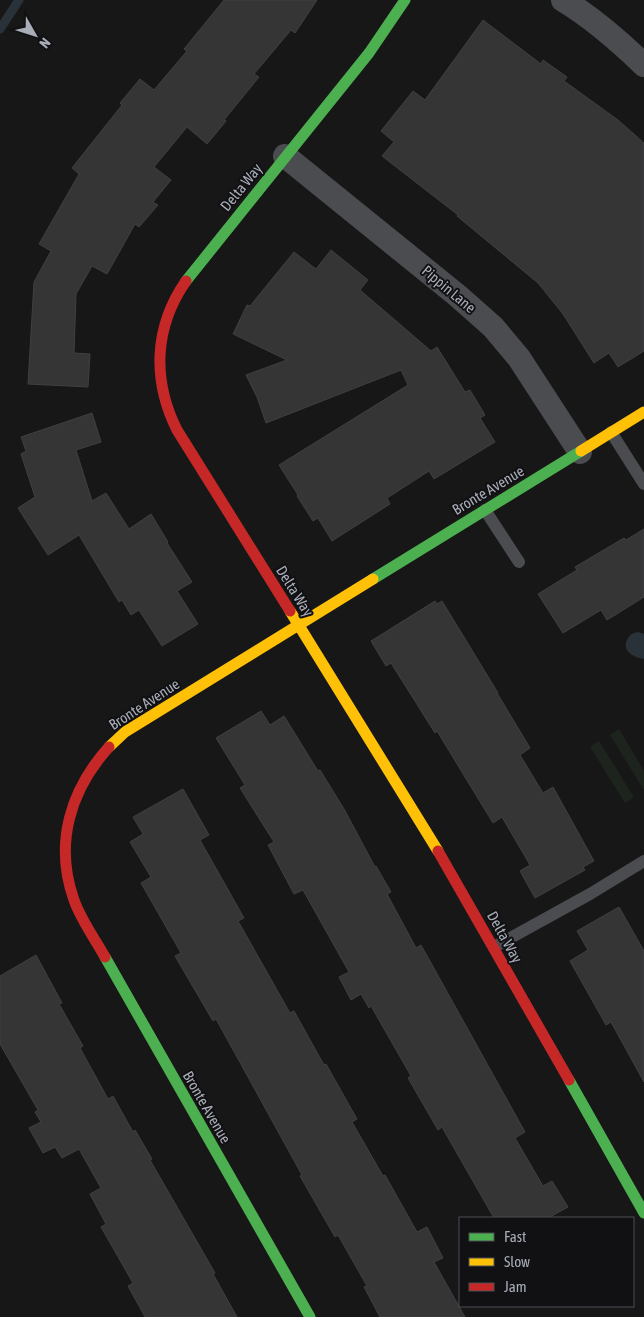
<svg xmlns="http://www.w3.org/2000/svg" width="644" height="1317" viewBox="0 0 644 1317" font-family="'Asap Condensed',sans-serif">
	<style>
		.pitch { fill: #1d241e }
		.water { fill: #2a3239 }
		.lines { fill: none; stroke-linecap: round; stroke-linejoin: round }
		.stream { stroke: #2a3239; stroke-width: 9 }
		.building { fill: #353536; stroke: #3f4043 }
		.lane { stroke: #4b4c50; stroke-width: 12 }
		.street { stroke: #4b4c50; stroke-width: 24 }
		.fast { stroke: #4caf50; stroke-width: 11 }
		.slow { stroke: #ffc107; stroke-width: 11 }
		.jam { stroke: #c62828; stroke-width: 11 }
		.labels { text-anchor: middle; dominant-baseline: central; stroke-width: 4; stroke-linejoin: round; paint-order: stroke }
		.street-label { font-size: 15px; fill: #a8adb8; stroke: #111113 }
	</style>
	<rect width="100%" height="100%" fill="#171717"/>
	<g class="pitch">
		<path d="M619,729l25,42v19l-34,-55z"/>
		<path d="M599,741l35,56 -9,6 -35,-56z"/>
	</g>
	<path class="water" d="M638,632l6,2v25c-10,-1 -24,-9 -16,-21 3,-4 5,-5 10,-6z"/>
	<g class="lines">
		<path class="stream" d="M0,29l19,-29"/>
	</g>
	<g class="building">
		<path d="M224,0h93l-22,33 -4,-3 -37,44 5,3 -35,43 2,1 -19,23 -20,-17 -33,40 17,13 -18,22 5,3 -19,22 -4,-3 -28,50 -15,-8 -16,28 -2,59 16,1 -2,33 -60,-3 6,-102 17,-31 -12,-7 40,-70 -7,-6 50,-63 -2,-2 20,-24 14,11 33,-39 -3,-2z"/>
		<path d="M483,20l58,44 2,-4 24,17 -3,4 54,39 26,23v208l-26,16 -9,-14 -15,10 -31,-49 -25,-31 -81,-67 1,-1 -76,-59 12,-14 -13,-11 32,-40 12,9z"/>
		<path d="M331,250l37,30 -8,10 71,61 6,-4 28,45 5,-2 15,25 -5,3 15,24 -61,37 -5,-8 -42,27 3,6 -58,37 -14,-23 -5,3 -16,-25 1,-1 -19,-30 129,-80 -7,-15 -135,53 -9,-26 -11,-22 41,-15 -54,-26 14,-29 3,1 44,-54 22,17z"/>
		<path d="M92,413l9,29 -25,8 16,51 14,-8 23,36 22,-15 17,28 -1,1 25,39 -15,9 21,33 -36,22 -23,-36 -8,5 -9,-15 -3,2 -40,-67 -31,20 -30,-47 17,-11 -14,-43 5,-3 -5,-14z"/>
		<path d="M644,529v68l-37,23 -6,-10 -38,23 -25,-39 39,-24 -2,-3 49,-29 2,2z"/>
		<path d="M435,601l2,3 5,-3 56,92h-1l33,55 -10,7 23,38 10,-6 41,74 -11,6 2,3 -50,28 -15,-27 10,-6 -28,-48 -9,6 -56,-92 -2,2 -44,-70 -5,3 -15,-25z"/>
		<path d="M261,711l9,14 14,-9 34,55 2,-1 24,39 31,58 1,-1 15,26 -4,2 29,54 5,-3 104,187 -10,6 28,48 9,-5 16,26 -20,11h-54l-52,-91 -4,3 -30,-52 3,-2 -40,-70 -2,2 -8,-14 -10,6 -12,-23 10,-5 -46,-82 -9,4 -26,-49 6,-3 -34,-54 5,-3 -29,-47z"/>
		<path d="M183,789l26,46 -9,5 44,78 -6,3 52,92 4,-2 30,54 2,-1 31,55 -5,3 31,54 2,-1 32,57 10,-5 16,31 -9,4 31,55h-85l-16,-30 3,-1 -29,-51 -3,2 -35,-61 2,-1 -86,-156 -3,2 -38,-65 6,-3 -40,-70 10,-6 -21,-35 13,-8 -10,-17z"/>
		<path d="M619,907l25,44v131l-33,-60 -5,3 -36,-64 18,-11 -11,-19z"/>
		<path d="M36,955l26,48 -3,1 24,42 -3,2 28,51 5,-3 20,36 2,-2 17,29 -2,1 65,113 -2,1 24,43h-92l-17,-31 5,-3 -32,-56 5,-3 -16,-30 11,-6 -22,-39 -17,9 -7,-11 -12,6 -14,-25 12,-6 -6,-10 3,-2 -38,-66v-68z"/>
	</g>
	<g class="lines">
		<g class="lane">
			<path d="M611,432l33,52"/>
			<path d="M485,510l34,52"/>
			<path d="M494,947l96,-53 54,-33"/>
		</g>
		<g class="street">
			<path d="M563,0c30,18 56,41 81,65"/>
			<path d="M285,156l173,140 35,31 26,31 61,94"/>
		</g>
		<g class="fast">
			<path d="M186,281l183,-228 36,-53"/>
			<path d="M373,579l208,-128"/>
			<path d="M105,957l205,360"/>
			<path d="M569,1080l75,133"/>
		</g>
		<g class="slow">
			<path d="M581,451l63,-39"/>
			<path d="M290,611l148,240"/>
			<path d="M109,747l16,-15 248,-153"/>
		</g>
		<g class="jam">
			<path d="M186,281c-32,46 -34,99 -9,149l113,181"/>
			<path d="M438,851l131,229"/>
			<path d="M105,957c-10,-18 -24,-37 -31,-57 -20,-56 -4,-110 35,-153"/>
		</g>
	</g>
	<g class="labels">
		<g class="street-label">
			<text transform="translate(241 187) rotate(-51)">Delta Way</text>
			<text transform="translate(449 289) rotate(40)">Pippin Lane</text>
			<text transform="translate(488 490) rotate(-31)">Bronte Avenue</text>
			<text transform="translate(295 591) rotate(58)">Delta Way</text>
			<text transform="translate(144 704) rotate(-33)">Bronte Avenue</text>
			<text transform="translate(505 937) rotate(61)">Delta Way</text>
			<text transform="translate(207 1107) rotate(60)">Bronte Avenue</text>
		</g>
	</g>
	<rect x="459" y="1217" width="175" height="90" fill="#111113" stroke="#4d4f55"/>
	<rect x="469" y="1233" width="25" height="8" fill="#4caf50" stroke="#4d4f55"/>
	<text x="504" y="1242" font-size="15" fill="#a8adb8">Fast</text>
	<rect x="469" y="1258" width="25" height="8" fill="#ffc107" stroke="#4d4f55"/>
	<text x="504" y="1267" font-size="15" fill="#a8adb8">Slow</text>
	<rect x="469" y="1283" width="25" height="8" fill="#c62828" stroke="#4d4f55"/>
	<text x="504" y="1292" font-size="15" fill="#a8adb8">Jam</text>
	<g transform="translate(35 35) rotate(129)" stroke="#111113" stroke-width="4" paint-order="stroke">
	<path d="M0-4L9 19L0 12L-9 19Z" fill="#a8adb8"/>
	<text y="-8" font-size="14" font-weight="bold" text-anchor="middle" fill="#a8adb8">N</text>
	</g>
</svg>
